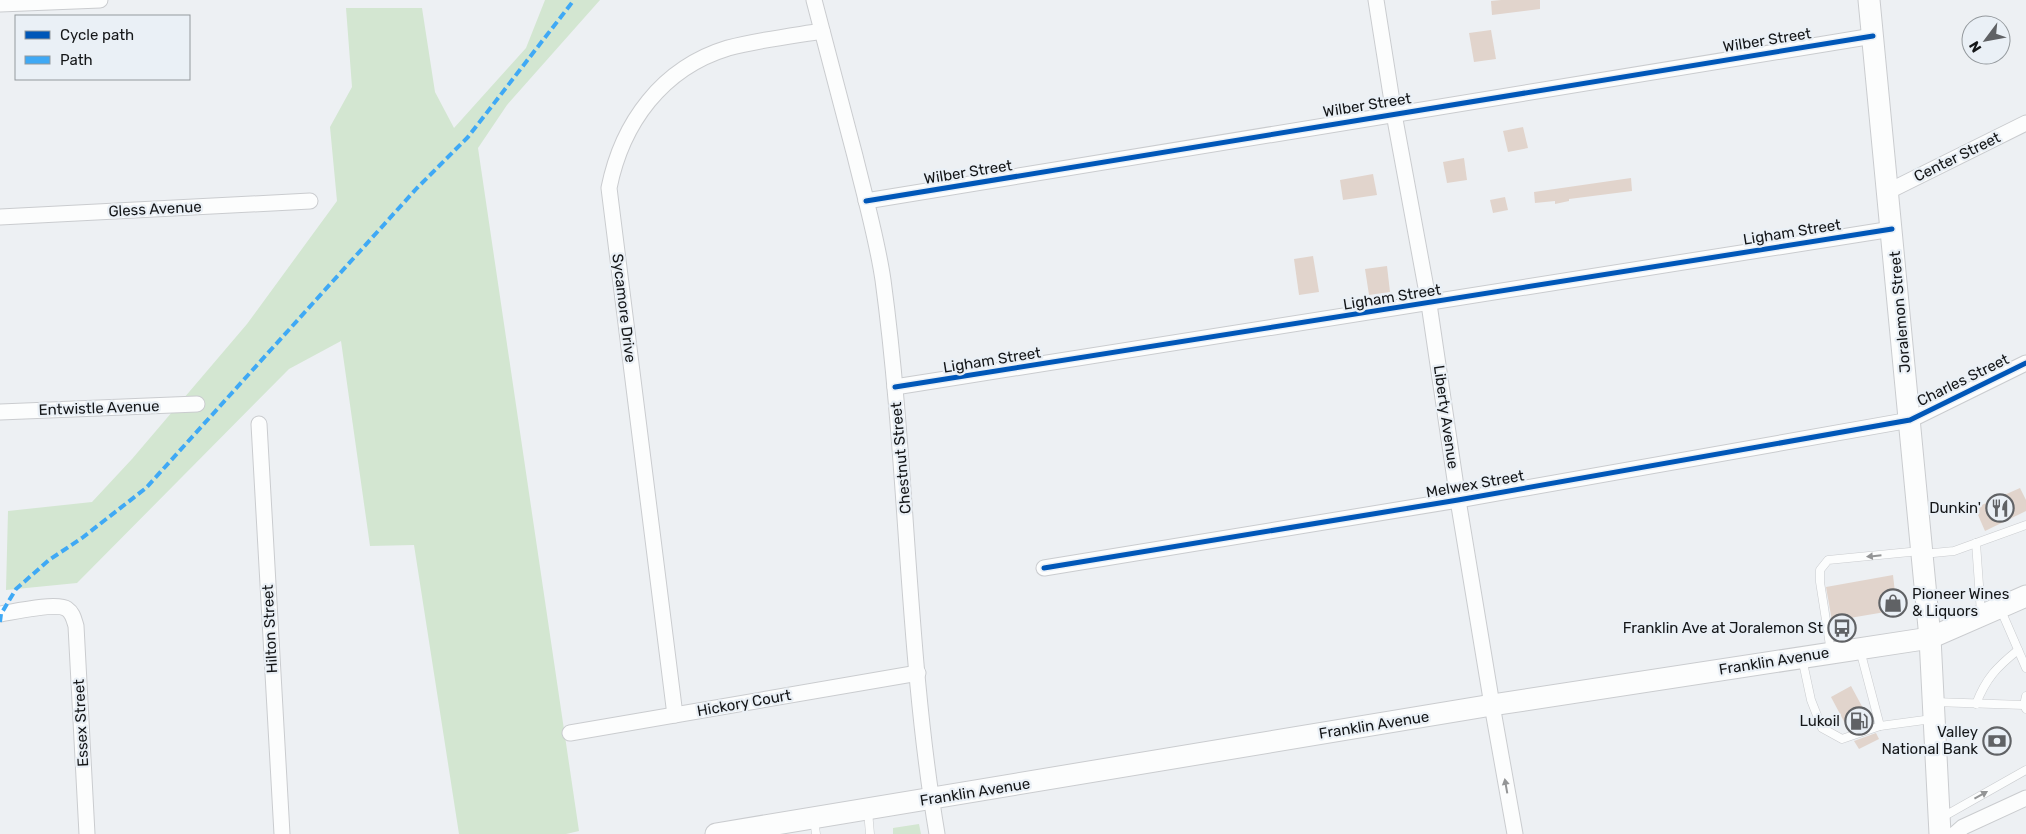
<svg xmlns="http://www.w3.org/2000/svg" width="2026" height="834" viewBox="0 0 2026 834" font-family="Rubik,sans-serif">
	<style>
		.green { fill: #d3e6d1 }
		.building { fill: #e1d4cc }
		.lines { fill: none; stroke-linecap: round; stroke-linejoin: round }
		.lane-casing { stroke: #cacccf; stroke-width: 9 }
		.street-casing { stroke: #cacccf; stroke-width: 17 }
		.secondary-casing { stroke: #cacccf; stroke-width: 23 }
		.lane { stroke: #fcfdfd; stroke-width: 8 }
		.street { stroke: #fcfdfd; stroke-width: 15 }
		.secondary { stroke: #fcfdfd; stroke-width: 21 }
		.quiet { stroke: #3fa9f5; stroke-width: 4; stroke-dasharray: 8 4; stroke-linecap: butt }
		.cycleway-casing { stroke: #eaf0f6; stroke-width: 8 }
		.cycleway { stroke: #0057b8; stroke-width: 5 }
		.oneway { fill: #949596 }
		.labels { text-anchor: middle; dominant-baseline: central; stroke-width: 4.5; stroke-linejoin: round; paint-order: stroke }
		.street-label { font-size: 15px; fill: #141618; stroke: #eaf0f6 }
		.poi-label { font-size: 15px; fill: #141618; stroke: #eaf0f6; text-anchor: end }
	</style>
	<rect width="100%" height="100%" fill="#edf0f3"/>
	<g class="green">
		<path d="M545,0h55l-93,105 -29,43 101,683 -13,3h-107l-45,-289 -44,1 -29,-205 -52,28 -212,214 -71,7 2,-79 84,-9 40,-43 115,-135 90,-123 -7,-74 22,-40 -6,-79h76l13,84 19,36 72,-80z"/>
		<path d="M919,824l2,10h-28v-6z"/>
	</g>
	<g class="building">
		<path d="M1501,0h39v9l-48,6 -1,-14z"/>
		<path d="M1491,30l5,29 -22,3 -5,-29z"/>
		<path d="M1523,127l5,21 -20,4 -5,-21z"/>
		<path d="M1464,158l3,22 -20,3 -4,-21z"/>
		<path d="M1373,174l4,21 -34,5 -3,-20z"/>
		<path d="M1631,178l1,13 -63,8v2l-14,3v-3l-20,2 -1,-11z"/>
		<path d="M1505,197l3,13 -15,3 -3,-13z"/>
		<path d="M1313,256l6,36 -20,3 -5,-36z"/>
		<path d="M1387,266l3,26 -21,3 -4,-26z"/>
		<path d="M2020,488l6,12v11l-41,20 -10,-23z"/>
		<path d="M1893,575l4,35 -65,11 -6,-34z"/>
		<path d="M1851,686l20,37 -22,8 -18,-34z"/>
		<path d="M1876,733l3,6 -20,10 -5,-8z"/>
	</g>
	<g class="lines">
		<g class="lane-casing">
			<g id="lane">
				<path d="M1976,543l5,70"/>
				<path d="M1923,554l31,-3 72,-26"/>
				<path d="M2000,608l26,60"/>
				<path d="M1860,650l20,76"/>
				<path d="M1831,652l-11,-70v-12l8,-10 92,-9"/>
				<path d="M1802,658l9,42 11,28 20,11 38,-13 52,-7"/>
				<path d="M2026,696l-2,9 2,4"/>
				<path d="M1934,702l90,3"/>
				<path d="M1976,704c10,-26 21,-37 42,-54"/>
				<path d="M868,811l2,23"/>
				<path d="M1941,818l85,-48"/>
				<path d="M814,819l2,15"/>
			</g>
		</g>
		<g class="street-casing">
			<g id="street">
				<path d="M814,0c14,52 27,104 41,156 10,41 22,83 28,124 25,184 23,371 54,554"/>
				<path d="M1376,0l18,114 35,190 29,196 34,205 23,129"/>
				<path d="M0,4l100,-4"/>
				<path d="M1889,191l137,-68"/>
				<path d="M866,201l1007,-165"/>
				<path d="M0,217l310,-16"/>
				<path d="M895,387l997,-158"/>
				<path d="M0,412l197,-8"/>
				<path d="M259,424l23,410"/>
				<path d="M1044,568l414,-68 452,-80 116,-57"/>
				<path d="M0,614c13,-2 57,-12 67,-5 6,4 7,11 9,17l11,208"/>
				<path d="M675,715l-66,-527c13,-65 53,-120 119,-140 30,-8 63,-12 94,-17"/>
				<path d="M570,733l348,-60"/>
				<path d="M1955,834l8,-7 63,-29"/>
			</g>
		</g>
		<g class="secondary-casing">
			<g id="secondary">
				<path d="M1869,0l61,638 10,196"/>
				<path d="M716,834l776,-129 438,-67 96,-42"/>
			</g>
		</g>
		<use href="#lane" class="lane"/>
		<use href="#street" class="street"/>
		<use href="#secondary" class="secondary"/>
		<path class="quiet" d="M0,622l1,-8 15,-25 33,-29 33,-22 64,-50 271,-300 51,-51 106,-137"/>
		<g class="cycleway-casing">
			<g id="cycleway">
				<path d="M866,201l1007,-165"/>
				<path d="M895,387l997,-158"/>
				<path d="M1044,568l414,-68 452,-80 116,-57"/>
			</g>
		</g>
		<use href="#cycleway" class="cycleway"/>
	</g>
	<defs><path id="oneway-solid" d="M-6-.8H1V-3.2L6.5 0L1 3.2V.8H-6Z" transform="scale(1.25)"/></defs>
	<g class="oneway">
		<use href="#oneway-solid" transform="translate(1874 556) rotate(174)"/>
		<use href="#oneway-solid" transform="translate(1506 786) rotate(-100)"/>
		<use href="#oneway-solid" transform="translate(1981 795) rotate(-29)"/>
	</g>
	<defs>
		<g id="restaurant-ring" transform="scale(1.4375)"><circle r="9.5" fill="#eaf0f6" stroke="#606265" stroke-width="1.5"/><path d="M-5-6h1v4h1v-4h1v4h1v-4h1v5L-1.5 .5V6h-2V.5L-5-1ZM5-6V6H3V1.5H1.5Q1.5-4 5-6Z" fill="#606265"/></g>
		<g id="shop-ring" transform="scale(1.4375)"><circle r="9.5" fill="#eaf0f6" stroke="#606265" stroke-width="1.5"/><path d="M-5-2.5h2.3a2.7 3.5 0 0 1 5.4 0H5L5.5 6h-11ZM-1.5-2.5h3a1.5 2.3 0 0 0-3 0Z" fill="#606265"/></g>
		<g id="bus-ring" transform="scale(1.4375)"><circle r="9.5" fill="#eaf0f6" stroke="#606265" stroke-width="1.5"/><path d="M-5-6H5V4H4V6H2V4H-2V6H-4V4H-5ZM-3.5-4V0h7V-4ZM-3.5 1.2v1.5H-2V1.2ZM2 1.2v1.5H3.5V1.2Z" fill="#606265"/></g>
		<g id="fuel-ring" transform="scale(1.4375)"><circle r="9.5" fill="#eaf0f6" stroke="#606265" stroke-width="1.5"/><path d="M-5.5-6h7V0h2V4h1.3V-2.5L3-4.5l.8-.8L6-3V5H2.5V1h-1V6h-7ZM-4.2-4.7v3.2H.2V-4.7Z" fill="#606265"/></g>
		<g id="bank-ring" transform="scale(1.4375)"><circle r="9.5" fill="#eaf0f6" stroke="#606265" stroke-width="1.5"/><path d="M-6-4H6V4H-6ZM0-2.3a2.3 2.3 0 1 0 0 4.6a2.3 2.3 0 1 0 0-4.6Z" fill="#606265"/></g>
	</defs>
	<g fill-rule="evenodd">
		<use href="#restaurant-ring" x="2000" y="508"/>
		<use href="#shop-ring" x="1893" y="603"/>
		<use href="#bus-ring" x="1842" y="628"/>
		<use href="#fuel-ring" x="1859" y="721"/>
		<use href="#bank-ring" x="1997" y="741"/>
	</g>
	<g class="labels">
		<g class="street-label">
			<text transform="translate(1767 40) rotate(-9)">Wilber Street</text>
			<text transform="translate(1367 105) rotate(-9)">Wilber Street</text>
			<text transform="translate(1957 157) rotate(-26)">Center Street</text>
			<text transform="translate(968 172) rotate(-9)">Wilber Street</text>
			<text transform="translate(155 209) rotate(-3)">Gless Avenue</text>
			<text transform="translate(1792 232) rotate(-9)">Ligham Street</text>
			<text transform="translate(1392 297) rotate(-9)">Ligham Street</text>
			<text transform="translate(624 308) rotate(83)">Sycamore Drive</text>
			<text transform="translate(1900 312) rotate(-95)">Joralemon Street</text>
			<text transform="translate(992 360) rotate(-9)">Ligham Street</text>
			<text transform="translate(1963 380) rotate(-26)">Charles Street</text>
			<text transform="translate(99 408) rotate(-2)">Entwistle Avenue</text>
			<text transform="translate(1446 417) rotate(82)">Liberty Avenue</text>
			<text transform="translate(901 458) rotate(-95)">Chestnut Street</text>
			<text transform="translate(1475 484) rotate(-10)">Melwex Street</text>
			<text transform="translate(270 629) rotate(-93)">Hilton Street</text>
			<text transform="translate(1774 661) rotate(-9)">Franklin Avenue</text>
			<text transform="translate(744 703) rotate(-10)">Hickory Court</text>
			<text transform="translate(81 723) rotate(-93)">Essex Street</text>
			<text transform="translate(1374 725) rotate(-9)">Franklin Avenue</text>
			<text transform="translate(975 792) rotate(-9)">Franklin Avenue</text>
		</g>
		<g class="poi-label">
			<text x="1981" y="508">Dunkin'</text>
			<text x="1912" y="594" text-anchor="start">Pioneer Wines<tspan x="1912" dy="17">&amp; Liquors</tspan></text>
			<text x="1823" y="628">Franklin Ave at Joralemon St</text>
			<text x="1840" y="721">Lukoil</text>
			<text x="1978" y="732">Valley<tspan x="1978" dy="17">National Bank</tspan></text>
		</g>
	</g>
	<rect x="15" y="15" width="175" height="65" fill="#eaf0f6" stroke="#94999d"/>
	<rect x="25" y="31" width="25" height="8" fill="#0057b8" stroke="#94999d"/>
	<text x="60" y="40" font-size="15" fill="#141618">Cycle path</text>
	<rect x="25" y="56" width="25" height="8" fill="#3fa9f5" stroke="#94999d"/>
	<text x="60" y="65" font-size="15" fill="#141618">Path</text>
	<g transform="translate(1986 40) rotate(238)"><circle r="24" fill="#eaf0f6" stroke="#94999d"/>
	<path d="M0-4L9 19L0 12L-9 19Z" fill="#606265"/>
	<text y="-8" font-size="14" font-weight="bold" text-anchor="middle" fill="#141618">N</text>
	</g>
</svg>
